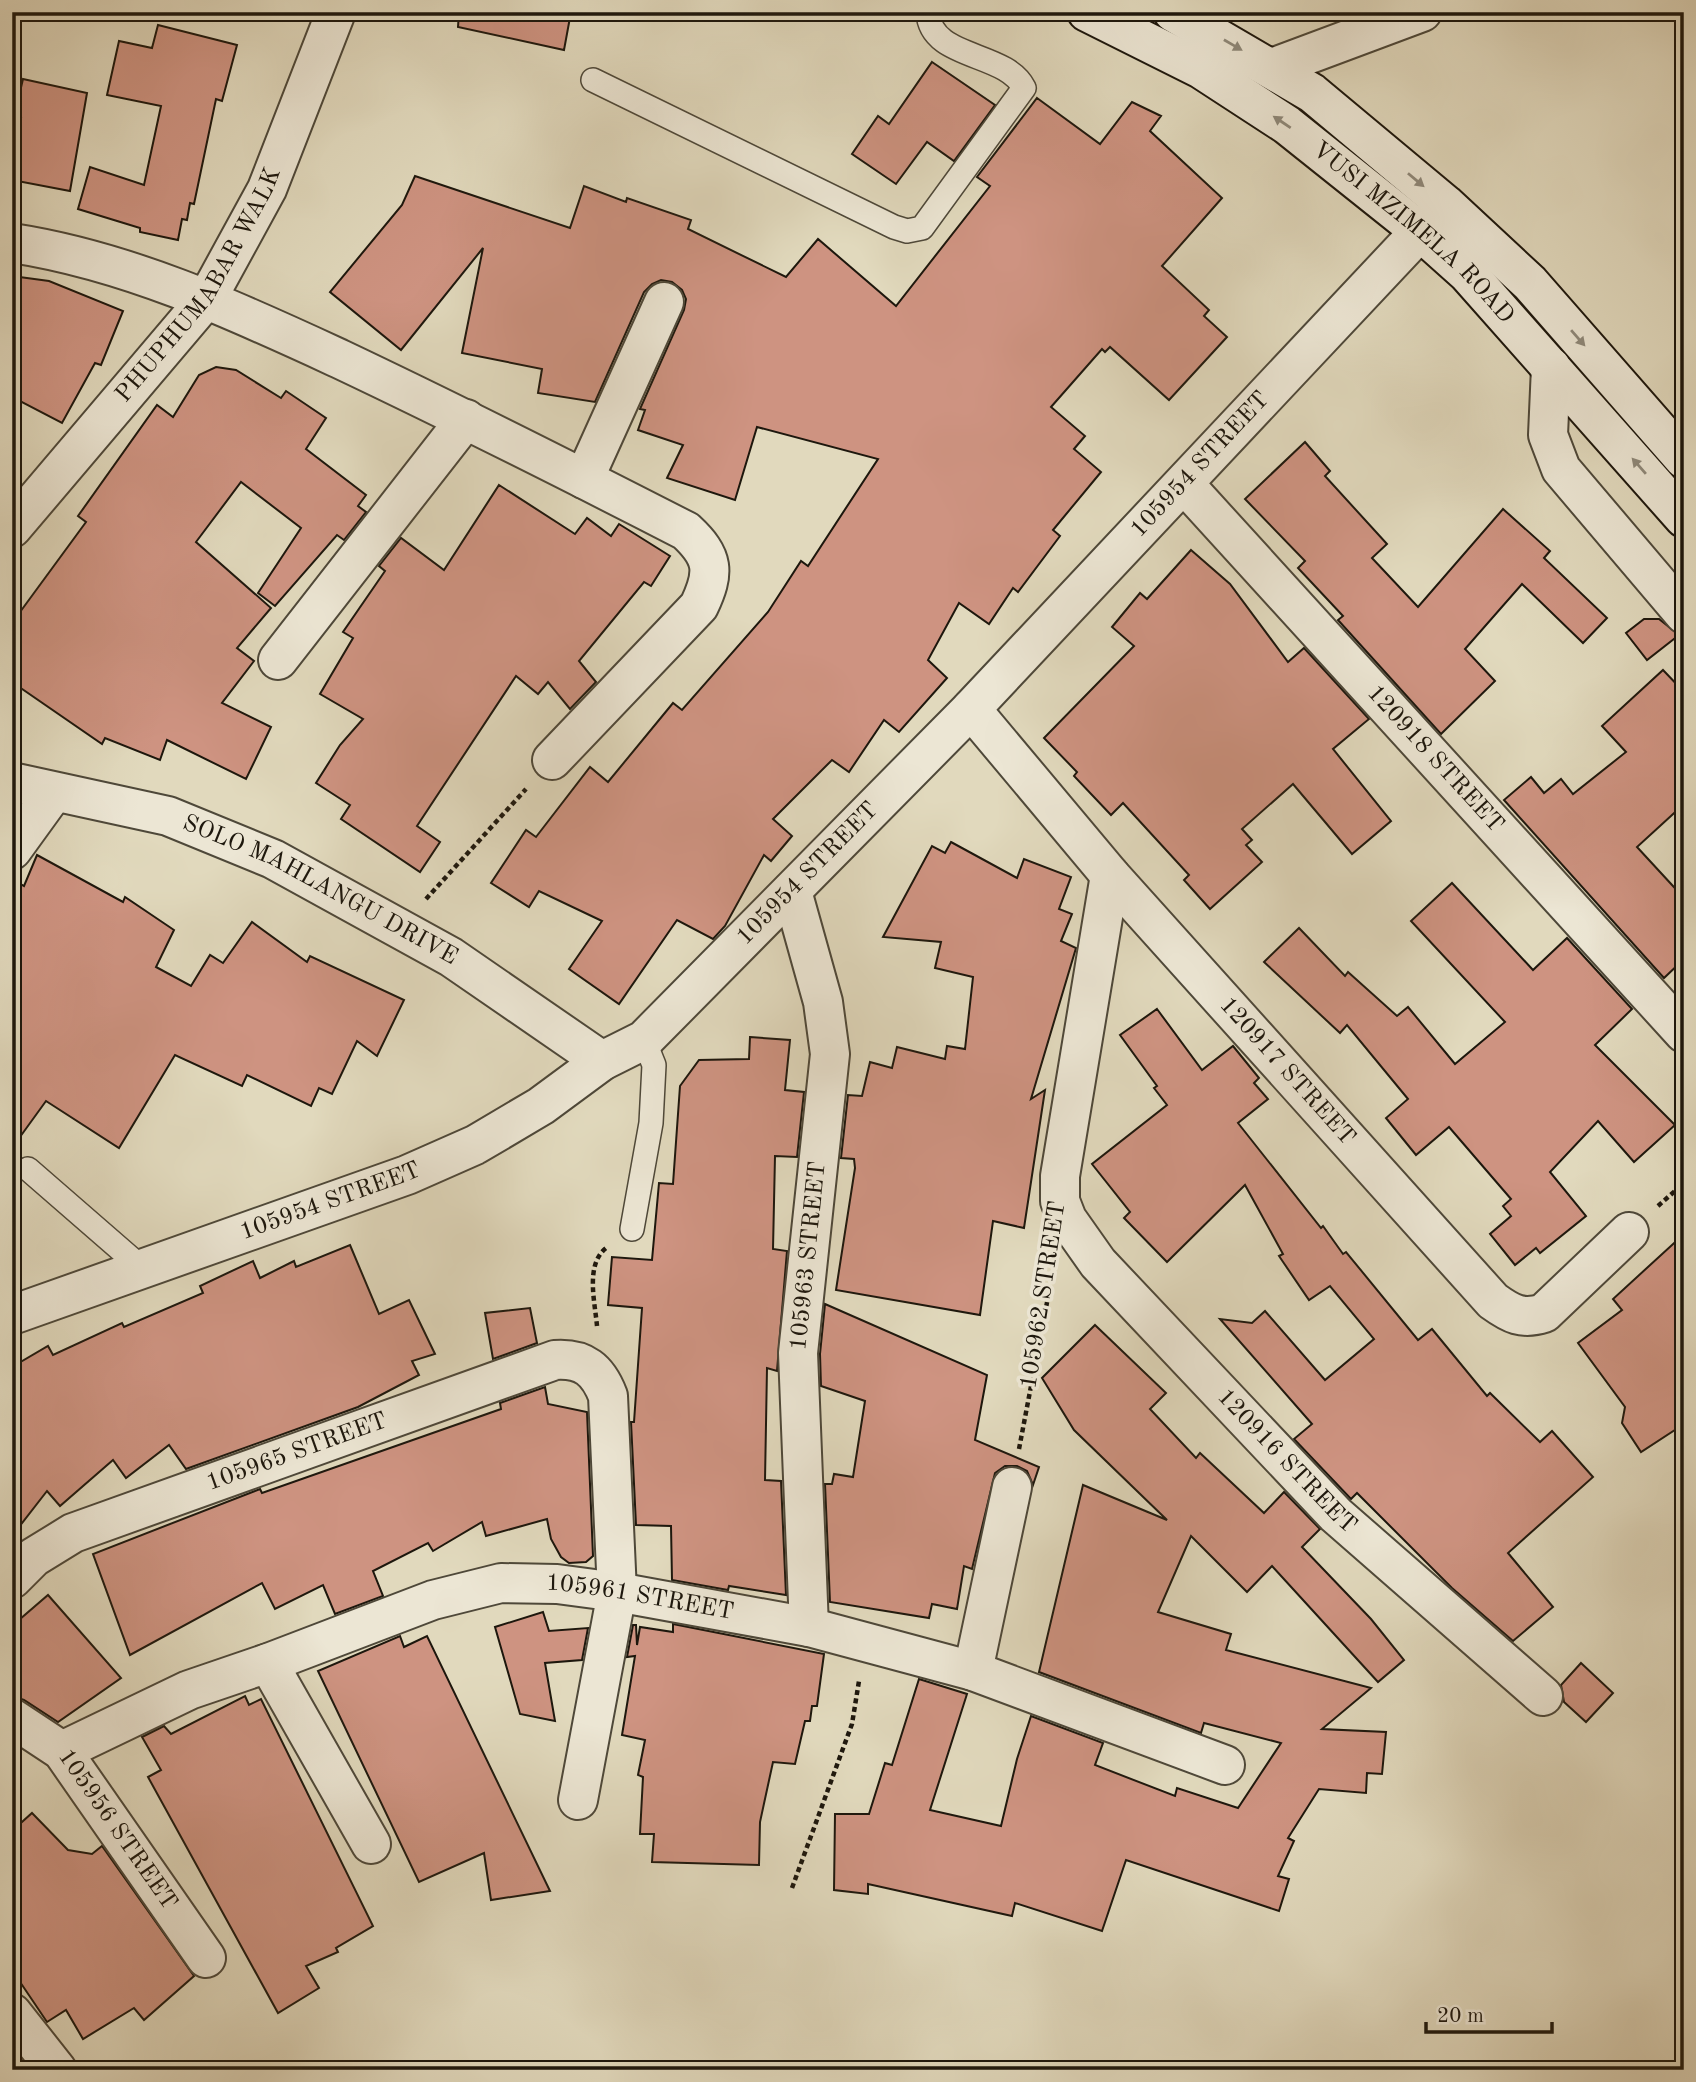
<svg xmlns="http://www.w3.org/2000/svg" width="1696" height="2082" viewBox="0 0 1696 2082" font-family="'Old Standard TT',serif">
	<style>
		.building { fill: #ce9381; stroke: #1d170d; stroke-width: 2 }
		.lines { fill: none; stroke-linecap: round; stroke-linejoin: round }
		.service-casing { stroke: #4e4839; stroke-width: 26 }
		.minor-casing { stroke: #4e4839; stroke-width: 42 }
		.secondary-casing { stroke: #1d170d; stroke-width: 42 }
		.path { stroke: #1d170d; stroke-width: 4.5; stroke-dasharray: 5 3.5; stroke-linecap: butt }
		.service { stroke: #ece6d4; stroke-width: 23 }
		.minor { stroke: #ece6d4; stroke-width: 38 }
		.secondary { stroke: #ece6d4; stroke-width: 38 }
		.oneway { fill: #8f897a }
		.labels { text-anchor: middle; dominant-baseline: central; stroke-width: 7; stroke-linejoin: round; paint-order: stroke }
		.street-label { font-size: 24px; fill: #1d170d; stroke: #ece6d4 }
	</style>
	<rect width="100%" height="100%" fill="#e1d9bd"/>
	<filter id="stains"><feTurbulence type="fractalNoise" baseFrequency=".00286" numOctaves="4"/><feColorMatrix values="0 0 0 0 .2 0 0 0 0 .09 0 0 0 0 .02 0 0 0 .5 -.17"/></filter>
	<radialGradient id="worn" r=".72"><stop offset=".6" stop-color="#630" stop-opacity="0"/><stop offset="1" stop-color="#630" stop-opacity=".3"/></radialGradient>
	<g class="building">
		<path d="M459,12h112l-7,38 -106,-23z"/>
		<path d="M158,25l79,20 -15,56 -6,-2 -22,105 -4,-1 -3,17 -5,-1 -4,21 -38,-8v-4l-62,-19 12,-42 54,18 17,-79 -54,-11 12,-54 33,7z"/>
		<path d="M932,62l63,43 -41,56 -27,-19 -31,42 -44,-30 26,-38 11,8z"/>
		<path d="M23,79l64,14 -17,98 -58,-11 9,-62 -7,-1z"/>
		<path d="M1037,98l63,46 32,-42 29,14 -11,15 72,67 -60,68 47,44 -5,6 23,21 -58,63 -59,-53 -5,5 -3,-3 -51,58 34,29 -11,13 27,23 -48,58 7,6 -42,56 -5,-4 -24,36 -30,-21 -31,57 19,18 -48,54 -15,-12 -35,52 -17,-12 -59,59 19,17 -21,25 -7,-6 -39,71 -12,13 -36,-19 -58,84 -50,-35 33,-48 -63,-30 -10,16 -38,-24 35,-53 10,7 54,-70 18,15 65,-79 9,7 86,-98 33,-51 7,5 70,-107 -121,-32 -22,73 -68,-22 16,-33 -45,-15 7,-20 -5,-1 44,-99 2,-11 -4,-9 -10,-8 -11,-2 -9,4 -8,8 -49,110 -57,-9 4,-24 -80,-16 21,-105 -82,102 -71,-58 72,-87 13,-29 155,52 14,-42 42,16 1,-4 64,22 -3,9 98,48 32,-38 78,67 94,-120 -13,-9z"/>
		<path d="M12,276l37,5 74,30 -22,54 -6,-2 -33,60 -50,-26z"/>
		<path d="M216,367l20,3 45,28 5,-7 40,27 -20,31 60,46 -8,11 8,6 -22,28 -7,-5 -62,71 -17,-13 43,-65 -60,-46 -45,60 75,66 -34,40 17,13 -32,42 49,24 -25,52 -79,-39 -7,20 -55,-22 -3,6 -90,-62v-59l74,-101 -8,-6 79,-111 16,12 26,-42z"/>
		<path d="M1305,442l25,29 -5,5 62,68 -15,14 46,49 85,-98 47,42 -6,7 63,60 -24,25 -61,-59 -57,65 30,32 -54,53 -103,-114 5,-4 -45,-48 7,-7 -60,-62z"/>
		<path d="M499,485l76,49 12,-16 24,18 8,-12 51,32 -19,30 -7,-4 -65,79 17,21 -26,27 -22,-27 -10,12 -22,-18 -99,150 23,16 -20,30 -79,-53 9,-14 -34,-22 24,-38 23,-26 -43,-25 33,-56 -10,-6 42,-61 -6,-5 22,-28 43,32z"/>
		<path d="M1191,550l39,34 58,78 16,-14 65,71 -36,30 58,72 -39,33 -59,-70 -51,45 10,11 -6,5 16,17 -52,47 -26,-29 5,-5 -66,-72 -12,12 -37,-39 3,-4 -33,-34 90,-92 -22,-19 28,-34 7,6z"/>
		<path d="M1644,619h15l20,16 -32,25 -21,-27z"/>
		<path d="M1663,670l21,22v112l-47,43 47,51v61l-20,19 -160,-178 27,-23 13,16 17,-14 12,15 53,-42 -24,-26z"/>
		<path d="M951,842l66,36 7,-19 47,18 -12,32 13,5 -11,27 15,7 -45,151 14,-9 -21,138 -31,-7 -13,94 -144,-25 19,-122 -1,-9 -13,-1 7,-63 14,1 8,-34 22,6 5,-21 48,12 2,-13 18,3 8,-72 -38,-9 6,-26 -58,-5 49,-91 13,7z"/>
		<path d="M37,855l86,47 2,-5 49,33 -18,37 35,19 19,-31 13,8 29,-41 55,40 3,-6 94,44 -27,56 -20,-15 -25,53 -13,-6 -8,18 -64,-31 -5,11 -67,-31 -56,93 -73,-47 -34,47v-269l12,7z"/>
		<path d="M1452,883l81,87 34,-32 65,71 -37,36 80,80 -41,37 -36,-41 -48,51 36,44 -46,37 -4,-5 -21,17 -25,-31 21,-18 -8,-10 8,-7 -62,-72 -33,28 -30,-37 22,-19 -61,-74 -7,8 -76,-71 35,-34 46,48 3,-4 49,44 11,-9 47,57 50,-42 -94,-101z"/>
		<path d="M1157,1009l45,61 31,-24 26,32 -5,5 14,16 -30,24 83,105 2,-2 20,28 3,-2 72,88 14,-11 55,67 3,-3 50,49 12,-11 41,46 -85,76 45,54 -40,34 -61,-53 -95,-95 -6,6 -57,-60 18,-15 -92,-105 32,4 13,-12 60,69 49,-41 -44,-53 -21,14 -30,-44 4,-2 -38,-69 -78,77 -43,-44 6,-6 -38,-48 75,-59 -13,-17 3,-2 -37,-51z"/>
		<path d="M750,1037l40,3 -5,50 19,2 -7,65 -22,-1 -2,93 14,2 -10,120 -10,-3 -2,112 16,1 5,114 -57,-9 -1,4 -56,-10 -1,-54 -35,-1 -5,-103h3l8,-114 -34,-3 4,-48 40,3 7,-77 14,1 7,-98 19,-26 50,-1z"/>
		<path d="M1684,1234v190l-43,28 -19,-29 3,-16 -47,-64 44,-33 -9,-11z"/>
		<path d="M350,1245l29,69 30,-14 26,54 -23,7 7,14 -61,32 -172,62 -17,-24 -43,33 -13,-18 -53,46 -13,-15 -35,45v-169l36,-21 5,9 69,-32 2,4 79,-34 -3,-7 53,-25 7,17 34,-17 2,6z"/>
		<path d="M825,1304l162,71 -12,65 64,27 -6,18 -6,-14 -10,-5h-12l-10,7 -23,96 -8,-3 -7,43 -25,-5 -3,14 -99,-16 -5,-118h7l2,-10 19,3 12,-76 -44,-15 -1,-32z"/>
		<path d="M530,1308l7,35 -44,16 -8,-46z"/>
		<path d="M1095,1325l71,68 -16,16 46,49 4,-5 64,60 20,-21 36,37 -18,18 69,72 33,41 -26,22 -106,-116 -25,26 -56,-56 -33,76 73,22 -5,16 145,38 -49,41 64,3 -4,42 -15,-1 -1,20 -47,-4 -31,49 6,3 -16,35 11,3 -10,32 -153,-51 -24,71 -87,-28 -3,13 -144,-32v10l-34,-4 1,-76h34l16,-51 7,2 27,-86 48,15 -37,116 71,16 16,-67 14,-43 72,27 -8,22 80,31 2,-8 61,20 43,-65 -77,-20 -3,10 -162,-61 44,-187 84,35 -93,-90 -32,-52z"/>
		<path d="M545,1387l3,17 39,8 6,144 -7,6 -17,1 -8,-6 -10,-18 -4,-20 -61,17 -4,-14 -49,29 -5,-8 -55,28 10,25 -48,18 -12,-29 -48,24 -13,-26 -132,72 -37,-101 167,-65 2,4 239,-84 -1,-6z"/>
		<path d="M48,1595l73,83 -63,44 -34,-22 -12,-4v-70z"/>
		<path d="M543,1612l6,19 39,-3 -6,32 -37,3 10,58 -35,-7 -25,-87z"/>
		<path d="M673,1624l151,30 -7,52h-5l-2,15h-5l-10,43 -22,-2 -13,60 -1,43 -107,-3 2,-28h-14l3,-57 -5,-2 7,-35 -23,-5 13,-79 -8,1 6,-32h3l1,20 3,-18 33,5z"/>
		<path d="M400,1636l4,11 23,-11 123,255 -59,9 -7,-47 -65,29 -101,-211z"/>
		<path d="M1581,1663l32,30 -27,29 -22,-20 -3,-17z"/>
		<path d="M245,1696l4,9 12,-6 112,227 -37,22 2,4 -32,14 13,22 -41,25 -130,-236 13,-7 -19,-33 22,-11 7,8z"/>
		<path d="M32,1813l36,37 24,4 10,-8 92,130 -50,44 -10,-12 -51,31 -17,-29 -19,12 -35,-52v-139z"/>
	</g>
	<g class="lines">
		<g class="service-casing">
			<g id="service">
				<path d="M593,80l301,147 13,4 15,-3 102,-140c-18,-37 -94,-28 -96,-76"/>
				<path d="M28,1169l115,100"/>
				<path d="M632,1229l19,-106 3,-58 -10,-25"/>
			</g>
		</g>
		<g class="minor-casing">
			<g id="minor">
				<path d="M1272,68l150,-56"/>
				<path d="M12,243c117,18 222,67 328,116 116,55 231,113 346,172 28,26 29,41 13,75l-147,154"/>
				<path d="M1551,367l-3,68 13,34 123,145"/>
				<path d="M584,479l80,-177"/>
				<path id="s1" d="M1185,485l499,548"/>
				<path id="s2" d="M12,528l196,-231 59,-108 69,-177"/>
				<path d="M278,660l188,-241"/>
				<path id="s3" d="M971,709l139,166 383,426c18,13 29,19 51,12l85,-81"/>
				<path id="s4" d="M12,782l156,34 105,43 178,98 151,104"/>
				<path d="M12,850l42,-58"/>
				<path id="s5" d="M1110,875l-50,301v25l7,18 31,44 238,252 207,181"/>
				<path d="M792,891l31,111 7,52 -32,299 11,274"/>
				<path id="s6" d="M12,1315l395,-140 68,-30 66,-39 61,-45 42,-21 327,-331 471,-501"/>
				<path id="s7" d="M12,1579l22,-22 39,-24 482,-173c29,-2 43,10 53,36l9,196 -39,208"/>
				<path d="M268,1663l103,181"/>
				<path d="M973,1671l39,-184"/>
				<path id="s8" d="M12,1718l50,33 144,207"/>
				<path id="s9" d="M62,1751l127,-61 79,-27 165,-63 68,-17 56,1 60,8 192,35 164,44 252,94"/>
				<path d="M12,2013l45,57"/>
			</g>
		</g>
		<g class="secondary-casing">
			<g id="secondary">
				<path id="s10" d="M1087,12l114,57 86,56 134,107 46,41 217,245"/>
				<path d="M1173,12l139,81 133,111 85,79 154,176"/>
			</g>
		</g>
		<g class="path">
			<path d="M426,899l100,-110"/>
			<path d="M1658,1206l26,-23"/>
			<path d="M597,1326c-2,-24 -12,-61 9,-78"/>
			<path d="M1019,1449l34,-178"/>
			<path d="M792,1888l60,-164 7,-43"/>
		</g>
		<use href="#service" class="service"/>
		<use href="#minor" class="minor"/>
		<use href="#secondary" class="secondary"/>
	</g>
	<defs><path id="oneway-solid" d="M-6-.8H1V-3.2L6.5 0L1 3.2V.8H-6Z" transform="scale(1.75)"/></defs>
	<g class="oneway">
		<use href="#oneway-solid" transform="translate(1233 45) rotate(30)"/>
		<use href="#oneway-solid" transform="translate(1282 122) rotate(-146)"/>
		<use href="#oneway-solid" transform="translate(1416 180) rotate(40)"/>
		<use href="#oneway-solid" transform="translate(1578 338) rotate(49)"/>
		<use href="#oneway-solid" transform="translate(1639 466) rotate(-131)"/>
	</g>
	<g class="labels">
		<g class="street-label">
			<text stroke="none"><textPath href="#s10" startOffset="396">VUSI MZIMELA ROAD</textPath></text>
			<text stroke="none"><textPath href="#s2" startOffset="308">PHUPHUMABAR WALK</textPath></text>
			<text stroke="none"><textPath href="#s6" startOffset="1493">105954 STREET</textPath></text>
			<text stroke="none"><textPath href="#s1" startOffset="371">120918 STREET</textPath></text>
			<text stroke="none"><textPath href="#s6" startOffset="926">105954 STREET</textPath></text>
			<text stroke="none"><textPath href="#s4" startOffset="329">SOLO MAHLANGU DRIVE</textPath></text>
			<text stroke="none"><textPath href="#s3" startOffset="481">120917 STREET</textPath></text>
			<text stroke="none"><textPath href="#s6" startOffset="338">105954 STREET</textPath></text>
			<text transform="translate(809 1256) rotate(-84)">105963 STREET</text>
			<text transform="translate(1044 1295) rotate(-81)">105962 STREET</text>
			<text stroke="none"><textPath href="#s7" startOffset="315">105965 STREET</textPath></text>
			<text stroke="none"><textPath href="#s5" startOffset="677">120916 STREET</textPath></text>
			<text stroke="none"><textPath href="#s9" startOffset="611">105961 STREET</textPath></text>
			<text stroke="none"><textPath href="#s8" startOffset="156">105956 STREET</textPath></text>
		</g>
	</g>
	<rect width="1696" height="2082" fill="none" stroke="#e1d9bd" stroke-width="42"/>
	<rect x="14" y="14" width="1668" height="2054" fill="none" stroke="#1d170d" stroke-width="3.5"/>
	<rect x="21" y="21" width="1654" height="2040" fill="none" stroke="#1d170d" stroke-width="2"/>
	<path d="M1426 2022v10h126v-10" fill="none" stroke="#1d170d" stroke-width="3.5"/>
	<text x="1437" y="2022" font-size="21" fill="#1d170d" stroke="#ece6d4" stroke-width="5" paint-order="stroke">20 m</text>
	<rect width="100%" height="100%" filter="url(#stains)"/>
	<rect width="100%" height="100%" fill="url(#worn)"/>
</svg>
